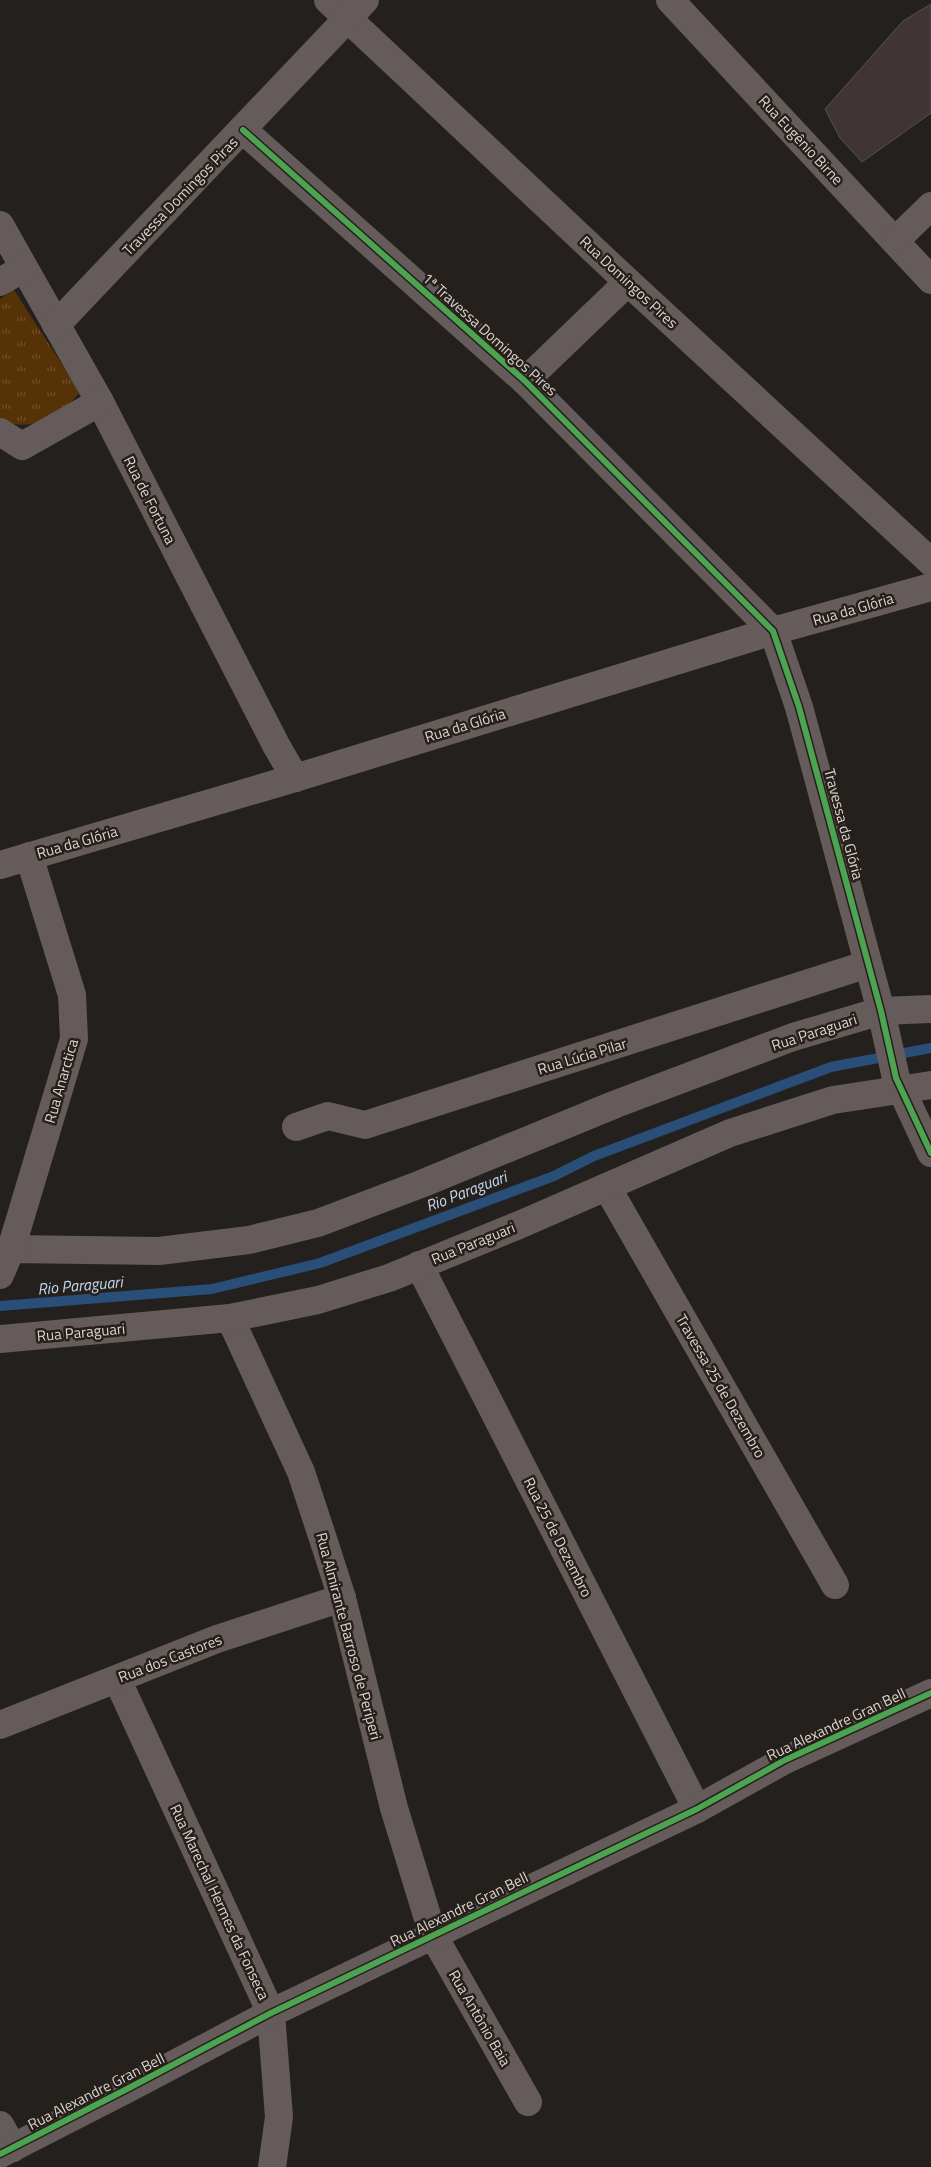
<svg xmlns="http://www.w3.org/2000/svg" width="931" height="2167" viewBox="0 0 931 2167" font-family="'Titillium Web',sans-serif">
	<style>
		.park { fill: url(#park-tufts) }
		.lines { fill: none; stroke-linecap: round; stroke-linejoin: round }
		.stream { stroke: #294e78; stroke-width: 10 }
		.building { fill: #403437; stroke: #565251 }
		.street { stroke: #645b5a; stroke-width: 28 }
		.secondary { stroke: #675c5c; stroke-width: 28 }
		.cycleway-casing { stroke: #27201a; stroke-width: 9 }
		.cycleway { stroke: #4ca352; stroke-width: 6 }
		.labels { text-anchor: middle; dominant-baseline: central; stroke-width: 5; stroke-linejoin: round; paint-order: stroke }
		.street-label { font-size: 15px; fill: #dad5d1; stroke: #27201a }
		.water-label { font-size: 16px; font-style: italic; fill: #bfd7f4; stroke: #27201a }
	</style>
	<defs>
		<pattern id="park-tufts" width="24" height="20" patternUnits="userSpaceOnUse" patternTransform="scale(1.25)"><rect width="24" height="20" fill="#553307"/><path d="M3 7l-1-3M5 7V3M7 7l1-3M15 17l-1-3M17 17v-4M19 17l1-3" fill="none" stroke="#6d502a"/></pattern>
	</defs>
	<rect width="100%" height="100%" fill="#24201d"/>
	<path class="park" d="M14,290l62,96 2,8c-7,8 -14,17 -22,23 -12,7 -47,13 -56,0v-118z"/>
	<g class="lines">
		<path class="stream" d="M0,1306l212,-17 108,-26 234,-87 40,-20 237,-89 100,-19"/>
	</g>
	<path class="building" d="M931,4v109l-69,49 -22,-24 -15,-29 78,-88z"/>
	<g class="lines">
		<g class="street">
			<path d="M328,0l300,282 303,280"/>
			<path d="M670,0l261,280"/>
			<path d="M243,130l282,251 248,250 26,76 82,304 15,67 35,75"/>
			<path d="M0,225l100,177 176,343 19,33"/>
			<path d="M896,240l35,-34"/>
			<path d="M0,282l24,-14"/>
			<path d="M56,325l309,-325"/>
			<path d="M525,381l103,-99"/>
			<path d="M0,432l22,14 78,-44"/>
			<path d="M296,1127l32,-11 37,9 503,-161"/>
			<path d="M607,1187l228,398"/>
			<path d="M0,1250l11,-1 148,2 90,-11 69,-17 103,-39 195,-80 177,-67 88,-26 50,-2"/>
			<path d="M419,1265l278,544"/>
			<path d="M0,1275l11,-26 63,-210 -2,-44 -43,-139"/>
			<path d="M230,1318l71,154 25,76 16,50 52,210 39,127 95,167"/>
			<path d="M0,1339l230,-21 88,-18 71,-22 130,-53 211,-92 103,-33 98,-15"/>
			<path d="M117,1679l154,334 8,104 -7,50"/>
			<path d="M0,1725l217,-86 125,-41"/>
			<path d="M0,2125l13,23"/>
			<path d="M0,2154l127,-65 144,-76 426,-204 88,-49 146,-67"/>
		</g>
		<path class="secondary" d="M0,865l295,-87 478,-147 158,-44"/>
		<g class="cycleway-casing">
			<g id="cycleway">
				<path d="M243,130l282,251 248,250 26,76 82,304 15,67 35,75"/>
				<path d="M0,2154l127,-65 144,-76 426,-204 88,-49 146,-67"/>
			</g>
		</g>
		<use href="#cycleway" class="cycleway"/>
	</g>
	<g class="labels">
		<g class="street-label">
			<text transform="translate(801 140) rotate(47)">Rua Eugênio Birne</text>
			<text transform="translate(180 196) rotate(-46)">Travessa Domingos Piras</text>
			<text transform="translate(629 282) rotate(43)">Rua Domingos Pires</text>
			<text transform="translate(490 334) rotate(42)">1ª Travessa Domingos Pires</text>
			<text transform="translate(150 500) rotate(63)">Rua de Fortuna</text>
			<text transform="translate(853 609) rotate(-16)">Rua da Glória</text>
			<text transform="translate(465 725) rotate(-17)">Rua da Glória</text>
			<text transform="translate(844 824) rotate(75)">Travessa da Glória</text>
			<text transform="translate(77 842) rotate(-16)">Rua da Glória</text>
			<text transform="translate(814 1032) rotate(-18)">Rua Paraguari</text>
			<text transform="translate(582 1056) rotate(-17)">Rua Lúcia Pilar</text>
			<text transform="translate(61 1081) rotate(-74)">Rua Anarctica</text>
			<text transform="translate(473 1243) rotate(-22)">Rua Paraguari</text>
			<text transform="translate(81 1332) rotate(-5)">Rua Paraguari</text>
			<text transform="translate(721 1386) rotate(60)">Travessa 25 de Dezembro</text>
			<text transform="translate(558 1537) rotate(63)">Rua 25 de Dezembro</text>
			<text transform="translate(349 1636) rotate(75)">Rua Almirante Barroso de Periperi</text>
			<text transform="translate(170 1658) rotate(-21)">Rua dos Castores</text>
			<text transform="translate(836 1724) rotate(-25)">Rua Alexandre Gran Bell</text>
			<text transform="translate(220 1902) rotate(65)">Rua Marechal Hermes da Fonseca</text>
			<text transform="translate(459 1909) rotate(-26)">Rua Alexandre Gran Bell</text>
			<text transform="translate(480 2018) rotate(60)">Rua Antônio Baia</text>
			<text transform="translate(96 2091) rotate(-27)">Rua Alexandre Gran Bell</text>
		</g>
		<g class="water-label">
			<text transform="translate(466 1191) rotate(-21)">Rio Paraguari</text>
			<text transform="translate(80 1285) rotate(-5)">Rio Paraguari</text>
		</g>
	</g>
</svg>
